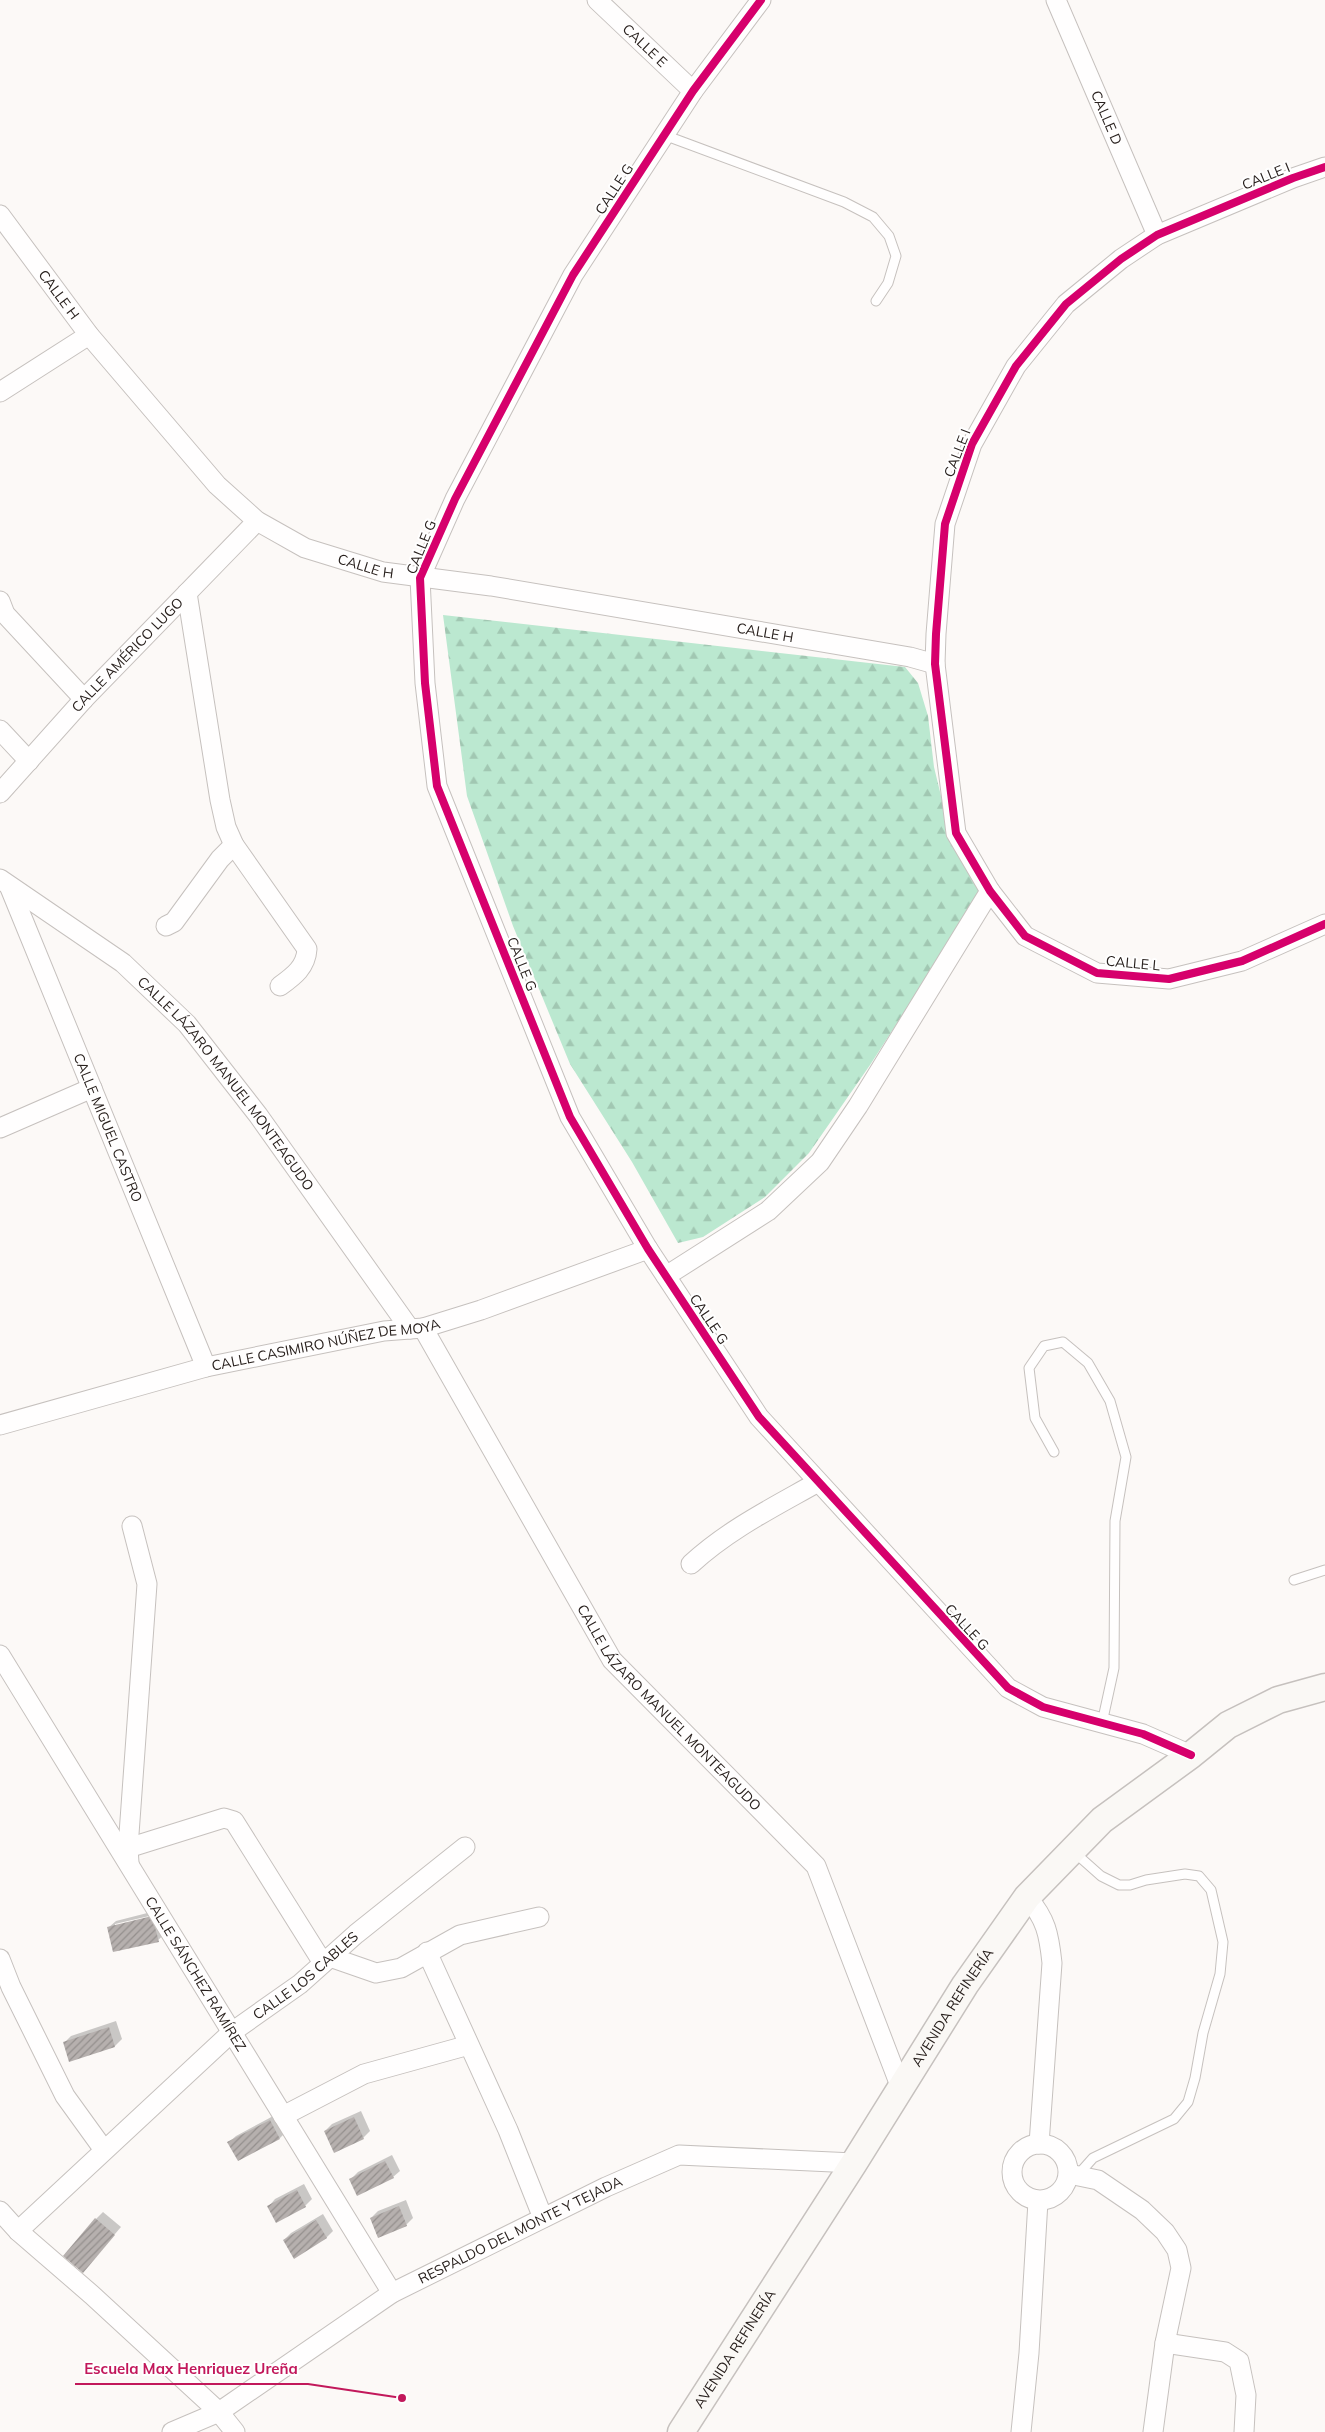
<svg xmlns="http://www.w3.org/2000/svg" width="1325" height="2432" viewBox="0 0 1325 2432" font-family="Mulish,sans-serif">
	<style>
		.forest { fill: url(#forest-firs) }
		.shadow { fill: #0003; fill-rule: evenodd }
		.building { fill: url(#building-hatch) }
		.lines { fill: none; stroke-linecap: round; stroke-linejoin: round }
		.lane-casing { stroke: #c6c1be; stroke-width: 11 }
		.street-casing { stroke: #c6c1be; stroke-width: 21 }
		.secondary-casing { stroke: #c6c1be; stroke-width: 29 }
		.lane { stroke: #fffefe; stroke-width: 9 }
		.street { stroke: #fffefe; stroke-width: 19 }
		.secondary { stroke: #faf8f5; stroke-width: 26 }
		.cycleway-casing { stroke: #fff; stroke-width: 11 }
		.cycleway { stroke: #d6006c; stroke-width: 8 }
		.labels { text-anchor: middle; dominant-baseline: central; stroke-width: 4; stroke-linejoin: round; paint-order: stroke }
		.street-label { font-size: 14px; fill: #29211e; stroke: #fff }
		.leader { fill: none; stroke: #c2185b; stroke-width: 2 }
		.callout-dot { fill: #c2185b; stroke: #fff; stroke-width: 2 }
		.callout-label { font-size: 15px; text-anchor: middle; font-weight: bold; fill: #c2185b; stroke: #fff; stroke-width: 4; stroke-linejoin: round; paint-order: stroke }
	</style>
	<defs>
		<pattern id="forest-firs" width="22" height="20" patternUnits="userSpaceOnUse" patternTransform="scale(1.25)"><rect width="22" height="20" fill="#bbe8d0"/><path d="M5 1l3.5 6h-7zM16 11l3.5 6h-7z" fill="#a1c7b2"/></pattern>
		<pattern id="building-hatch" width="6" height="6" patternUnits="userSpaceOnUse" patternTransform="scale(1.25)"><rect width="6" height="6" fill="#b6b0ae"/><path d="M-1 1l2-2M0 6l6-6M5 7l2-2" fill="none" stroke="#948f8d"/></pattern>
	</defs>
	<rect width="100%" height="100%" fill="#fcf9f7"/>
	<path class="forest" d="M443,615l462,52 13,16 10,33 6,51 15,62 34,61 -113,175 -61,88 -44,44 -62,40 -25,6 -46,-81 -62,-98 -57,-138 -46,-130z"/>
	<g class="shadow">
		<path d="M159,1910l6,24 -7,6 -49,-13 7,-6zM158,1914l1,2 -44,10v-2z"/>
		<path d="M116,2021l6,18 -7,7 -45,15 -6,-18 7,-7z"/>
		<path d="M361,2111l9,20 -7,7 -38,-7 7,-7z"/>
		<path d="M277,2114l9,18 -6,6 -51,4 7,-6z"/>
		<path d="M392,2155l8,16 -7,6 -42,2 7,-7z"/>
		<path d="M304,2184l8,15 -7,7h-36l6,-7z"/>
		<path d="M406,2200l7,18 -7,7 -35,-7 7,-7z"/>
		<path d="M103,2212l18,15 -32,37 7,-45z"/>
		<path d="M323,2214l10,17 -7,7 -42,2 7,-7z"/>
	</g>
	<g class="building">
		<path d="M152,1916l7,26 -46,10 -6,-25z"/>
		<path d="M109,2027l6,20 -46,15 -6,-20z"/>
		<path d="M354,2117l10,22 -30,14 -10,-22z"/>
		<path d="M270,2120l10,19 -42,22 -11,-19z"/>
		<path d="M385,2161l9,17 -37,18 -8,-17z"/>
		<path d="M297,2190l9,17 -30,16 -9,-17z"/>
		<path d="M399,2206l8,20 -29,12 -8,-20z"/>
		<path d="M95,2218l20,17 -32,38 -20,-17z"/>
		<path d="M316,2220l11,18 -33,21 -11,-19z"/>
	</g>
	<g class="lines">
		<g class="lane-casing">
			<g id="lane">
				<path d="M664,135l180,67 29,15 16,19 7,20 -8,27 -12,18"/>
				<path d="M1054,1452l-19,-34 -6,-50 15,-22 19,-4 25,21 22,38 16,56 -11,64 -1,147 -12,55"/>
				<path d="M1294,1580l31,-10"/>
				<path d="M1074,1852l27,24 18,9h11l16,-5 39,-6 14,2 12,14 12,52 -3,32 -17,59 -8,45 -7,24 -14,17 -81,39 -16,18"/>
			</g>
		</g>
		<g class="street-casing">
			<g id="street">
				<path id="s1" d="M597,0l96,91"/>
				<path d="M761,0l-68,91 -120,184 -118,224 -35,79 5,105 12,103 133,331 78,132 111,168 249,271 35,19 100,27 48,21"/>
				<path id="s2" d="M1056,0l101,235"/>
				<path d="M1325,167l-32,11 -136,57 -36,24 -55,45 -50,62 -44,78 -27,80 -9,110 -1,30 21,169 34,58 35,45 72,37 72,6 73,-18 83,-37"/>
				<path id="s3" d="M0,215l89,120 128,150 40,36 48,27 78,24 108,14 419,71 25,7"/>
				<path d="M0,392l89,-57"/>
				<path d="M187,593l33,207 6,27 8,18 73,104c-1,18 -13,27 -27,37"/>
				<path d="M0,601l5,13 79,85"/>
				<path d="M0,730l29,31"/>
				<path id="s4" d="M0,793l84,-94 173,-178"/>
				<path id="s5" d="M0,879l123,84 64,61 71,91 152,214"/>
				<path id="s6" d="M10,888l196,479"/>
				<path d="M166,926l8,-4 46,-63 14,-14"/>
				<path d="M0,1128l92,-40"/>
				<path d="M666,1276l102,-65 52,-49 38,-56 132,-215"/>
				<path id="s7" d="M423,1328l189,332 204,206 85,222"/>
				<path id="s8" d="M0,1425l206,-58 178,-36 39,-3 58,-18 167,-61"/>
				<path d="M691,1564c38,-35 83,-57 127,-82"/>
				<path id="s9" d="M0,1655l392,638"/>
				<path d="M128,1848l96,-30 10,3 89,142"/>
				<path d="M129,1863l-1,-15 19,-264 -15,-58"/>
				<path d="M1027,1897c19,22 22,37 25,66l-13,181"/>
				<path d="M427,1952l81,178 35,88"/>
				<path d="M330,1957l46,16 25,-5 59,-33 79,-18"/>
				<path d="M0,1959l11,28 54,109 39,54"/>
				<path d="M283,2116l81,-42 105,-29"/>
				<circle cx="1040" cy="2172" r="28"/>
				<path d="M1069,2174l29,6 44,30 23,22 12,18 4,18 -16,75 -12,89"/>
				<path d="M0,2211l18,20 74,64 127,117 16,20"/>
				<path id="s10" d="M18,2231l214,-199 68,-48 56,-50 109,-87"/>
				<path d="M1165,2343l60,9 14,9 7,34 -2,37"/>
				<path id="s11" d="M172,2432l47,-20 173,-119 214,-106 73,-32 175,8"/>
				<path d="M1021,2432l8,-79 9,-152"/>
			</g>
		</g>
		<g class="secondary-casing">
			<g id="secondary">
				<path id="s12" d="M681,2432l173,-269 111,-178 62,-88 75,-77 89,-65 37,-30 50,-25 47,-13"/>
			</g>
		</g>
		<use href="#lane" class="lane"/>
		<use href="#street" class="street"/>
		<use href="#secondary" class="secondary"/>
		<g class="cycleway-casing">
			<g id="cycleway">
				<path d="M761,0l-68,91 -120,184 -118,224 -35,79 5,105 12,103 133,331 78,132 111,168 249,271 35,19 100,27 48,21"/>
				<path d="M1325,167l-32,11 -136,57 -36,24 -55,45 -50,62 -44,78 -27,80 -9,110 -1,30 21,169 34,58 35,45 72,37 72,6 73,-18 83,-37"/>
			</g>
		</g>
		<use href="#cycleway" class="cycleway"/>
	</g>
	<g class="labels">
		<g class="street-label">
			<text stroke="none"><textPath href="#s1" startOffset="66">CALLE E</textPath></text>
			<text stroke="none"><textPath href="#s2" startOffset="128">CALLE D</textPath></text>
			<text transform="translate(1266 176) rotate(-22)">CALLE I</text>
			<text transform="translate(614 189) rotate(-57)">CALLE G</text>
			<text stroke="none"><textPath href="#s3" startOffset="99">CALLE H</textPath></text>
			<text transform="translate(957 453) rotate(-69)">CALLE I</text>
			<text transform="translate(421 547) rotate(-68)">CALLE G</text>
			<text stroke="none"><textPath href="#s3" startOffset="519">CALLE H</textPath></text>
			<text stroke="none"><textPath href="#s3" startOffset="924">CALLE H</textPath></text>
			<text stroke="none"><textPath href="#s4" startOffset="188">CALLE AMÉRICO LUGO</textPath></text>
			<text transform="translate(1133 963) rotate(5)">CALLE L</text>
			<text transform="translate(522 964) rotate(68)">CALLE G</text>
			<text stroke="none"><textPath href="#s5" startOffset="308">CALLE LÁZARO MANUEL MONTEAGUDO</textPath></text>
			<text stroke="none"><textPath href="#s6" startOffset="259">CALLE MIGUEL CASTRO</textPath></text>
			<text transform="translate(709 1319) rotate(56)">CALLE G</text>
			<text stroke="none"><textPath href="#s8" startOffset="336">CALLE CASIMIRO NÚÑEZ DE MOYA</textPath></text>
			<text transform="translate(967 1627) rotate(47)">CALLE G</text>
			<text stroke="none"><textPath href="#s7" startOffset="455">CALLE LÁZARO MANUEL MONTEAGUDO</textPath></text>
			<text stroke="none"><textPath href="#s9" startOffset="374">CALLE SÁNCHEZ RAMÍREZ</textPath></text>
			<text stroke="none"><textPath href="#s10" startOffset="385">CALLE LOS CABLES</textPath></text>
			<text stroke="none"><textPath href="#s12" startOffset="504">AVENIDA REFINERÍA</textPath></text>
			<text stroke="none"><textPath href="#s11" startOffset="404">RESPALDO DEL MONTE Y TEJADA</textPath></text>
			<text stroke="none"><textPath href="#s12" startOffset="99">AVENIDA REFINERÍA</textPath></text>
		</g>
	</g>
	<path class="leader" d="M402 2398L308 2384H75"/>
	<circle class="callout-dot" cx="402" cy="2398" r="5"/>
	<g class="callout-label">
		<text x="191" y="2374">Escuela Max Henriquez Ureña</text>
	</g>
</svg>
